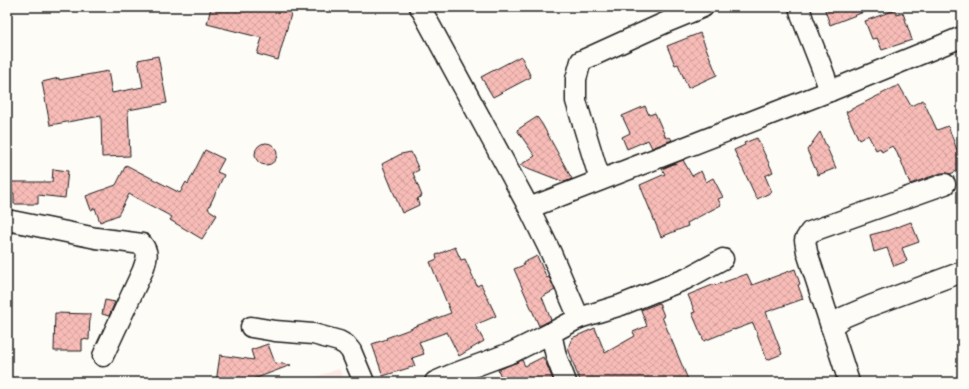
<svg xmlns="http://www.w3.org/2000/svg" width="969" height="389" viewBox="0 0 969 389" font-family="Itim,sans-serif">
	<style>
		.built { fill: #fce9e4 }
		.building { fill: url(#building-cross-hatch); stroke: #1c1c1c }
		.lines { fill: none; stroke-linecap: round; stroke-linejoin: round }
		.street-casing { stroke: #1c1c1c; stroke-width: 23 }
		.street { stroke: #fdfcf7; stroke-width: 20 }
	</style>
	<defs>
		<pattern id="building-cross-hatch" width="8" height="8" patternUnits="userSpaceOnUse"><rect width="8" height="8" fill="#f8bcb7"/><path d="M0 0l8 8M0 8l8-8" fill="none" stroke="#d4a19d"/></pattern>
	</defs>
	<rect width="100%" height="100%" fill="#fdfcf7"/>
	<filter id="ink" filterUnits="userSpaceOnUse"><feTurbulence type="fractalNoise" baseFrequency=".025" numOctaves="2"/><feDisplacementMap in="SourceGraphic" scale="8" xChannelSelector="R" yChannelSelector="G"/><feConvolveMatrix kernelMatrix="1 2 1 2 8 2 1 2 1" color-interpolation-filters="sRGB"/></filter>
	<g filter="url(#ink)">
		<path class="built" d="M339,369l6,13h-44z"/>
		<g class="building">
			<path d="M211,7h82l-15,53 -21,-6 5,-16 -55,-14z"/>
			<path d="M824,7h50v1l-44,17z"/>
			<path d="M895,10l2,5 6,-2 9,27 -30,10 -5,-12 -5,1 -7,-18z"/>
			<path d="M700,33l17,42 -29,13 -10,-24 -3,1 -8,-19z"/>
			<path d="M158,56l9,47 -39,7 2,46 -28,1 -1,-41 -51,9 -8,-43 17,-4v2l49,-9 4,22 31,-6 -5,-27z"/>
			<path d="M521,56l10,21 -38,20 -12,-20z"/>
			<path d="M899,85l12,21 12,-6 14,30 11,-4 14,37v6l-12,5 -3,-1h-6l-31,11 -10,-26h-1l-4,-10 -1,1 -2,-3 -10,6 -2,-4 -4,2 -8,-15 -9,5 -13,-28z"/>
			<path d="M645,106l4,9 6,-2 11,25 4,-1 2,3 -20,8 -4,-8 -21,9 -5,-12 8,-4 -8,-17z"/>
			<path d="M537,117l5,7 30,55 -8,3 -44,-17 15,-9 -18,-26z"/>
			<path d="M820,132l16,36 -18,7 -11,-25z"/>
			<path d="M757,138l16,34 -8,4 7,16 -15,7 -23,-49 11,-5 -1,-2z"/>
			<circle cx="266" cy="154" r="11"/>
			<path d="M205,150l19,9 -7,13 7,3 -16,34 9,6 -15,24 -32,-19 2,-3 -43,-23 -11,21 -18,7 -5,-14 -4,2 -5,-14 30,-11 10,-20 54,28 6,-11 2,2z"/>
			<path d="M411,152l8,18 -6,3 9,23 -5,3 2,6 -17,8 -20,-49 19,-10z"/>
			<path d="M683,160l9,16 9,-5 5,11 7,-4 10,19 -5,2 3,6 -34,18 1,3 -27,11 -21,-52 25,-11 -3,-5z"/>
			<path d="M53,169l15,2 -3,27 -27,-3v9h-24v-11h-7l1,-11h44z"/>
			<path d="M911,222l8,20 -17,6 5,13 -13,5 -7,-18 -13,4 -4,-17 19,-5z"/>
			<path d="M455,247l6,13 4,-1 12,27 4,-2 15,32 -21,9 9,16 -25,15 -12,-24 -28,10 5,12 -12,4 3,8 -32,10 -11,-32 15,-5 -1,-1 27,-10v-1l38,-14 -21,-51 7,-3 -1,-4z"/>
			<path d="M537,256l10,22 2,-1 6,13 -13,7 9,23 -12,6 -25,-57 10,-4 -1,-2z"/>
			<path d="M795,269l5,15 -2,1 5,14 -37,13 16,42 -15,6 -14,-37 -19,7v-1l-30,12 -12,-28 3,-1 -7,-17 27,-11 1,1 31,-11 5,11z"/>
			<path d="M105,300l10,2 -6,14 -7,-2z"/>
			<path d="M659,303l5,13 -2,1 27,65h-108l-5,-11 -8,-23 4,-10 23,-10 10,25 30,-17 -2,-4 14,-6 -6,-16z"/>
			<path d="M55,313l35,1 -1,26 -7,-1v12h-28z"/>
			<path d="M268,344l7,19 16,2 -45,17h-30l4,-27 34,5 -3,-10z"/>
			<path d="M543,357l3,6 8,19h-57l5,-3 -4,-9 24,-10 3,6z"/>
		</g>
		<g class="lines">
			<g class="street-casing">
				<g id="street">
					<path d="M420,7l109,201 22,45 28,65 -28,15 5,23 10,26"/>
					<path d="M799,7l4,13 18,46 9,25"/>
					<path d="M600,180l-24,-79v-22l5,-18 88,-40 34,-14"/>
					<path d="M529,208l301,-117 132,-54"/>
					<path d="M7,220l89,18 46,6c8,10 4,16 1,26l-40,86"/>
					<path d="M579,318l42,-13 65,-26 37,-20"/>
					<path d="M251,327l24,4 38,3 26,7 7,4 5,6 13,31"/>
					<path d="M831,327l13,-10 26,-11 92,-34"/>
					<path d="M435,382l16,-7 62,-23 38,-19"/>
					<path d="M849,382l-42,-130 -2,-12 5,-8 135,-48"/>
				</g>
			</g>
			<use href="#street" class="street"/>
		</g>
	</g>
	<rect width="969" height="389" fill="none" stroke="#fdfcf7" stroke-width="24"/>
	<rect x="12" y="12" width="945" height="365" fill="none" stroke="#1c1c1c" stroke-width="1.5" filter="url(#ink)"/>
</svg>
